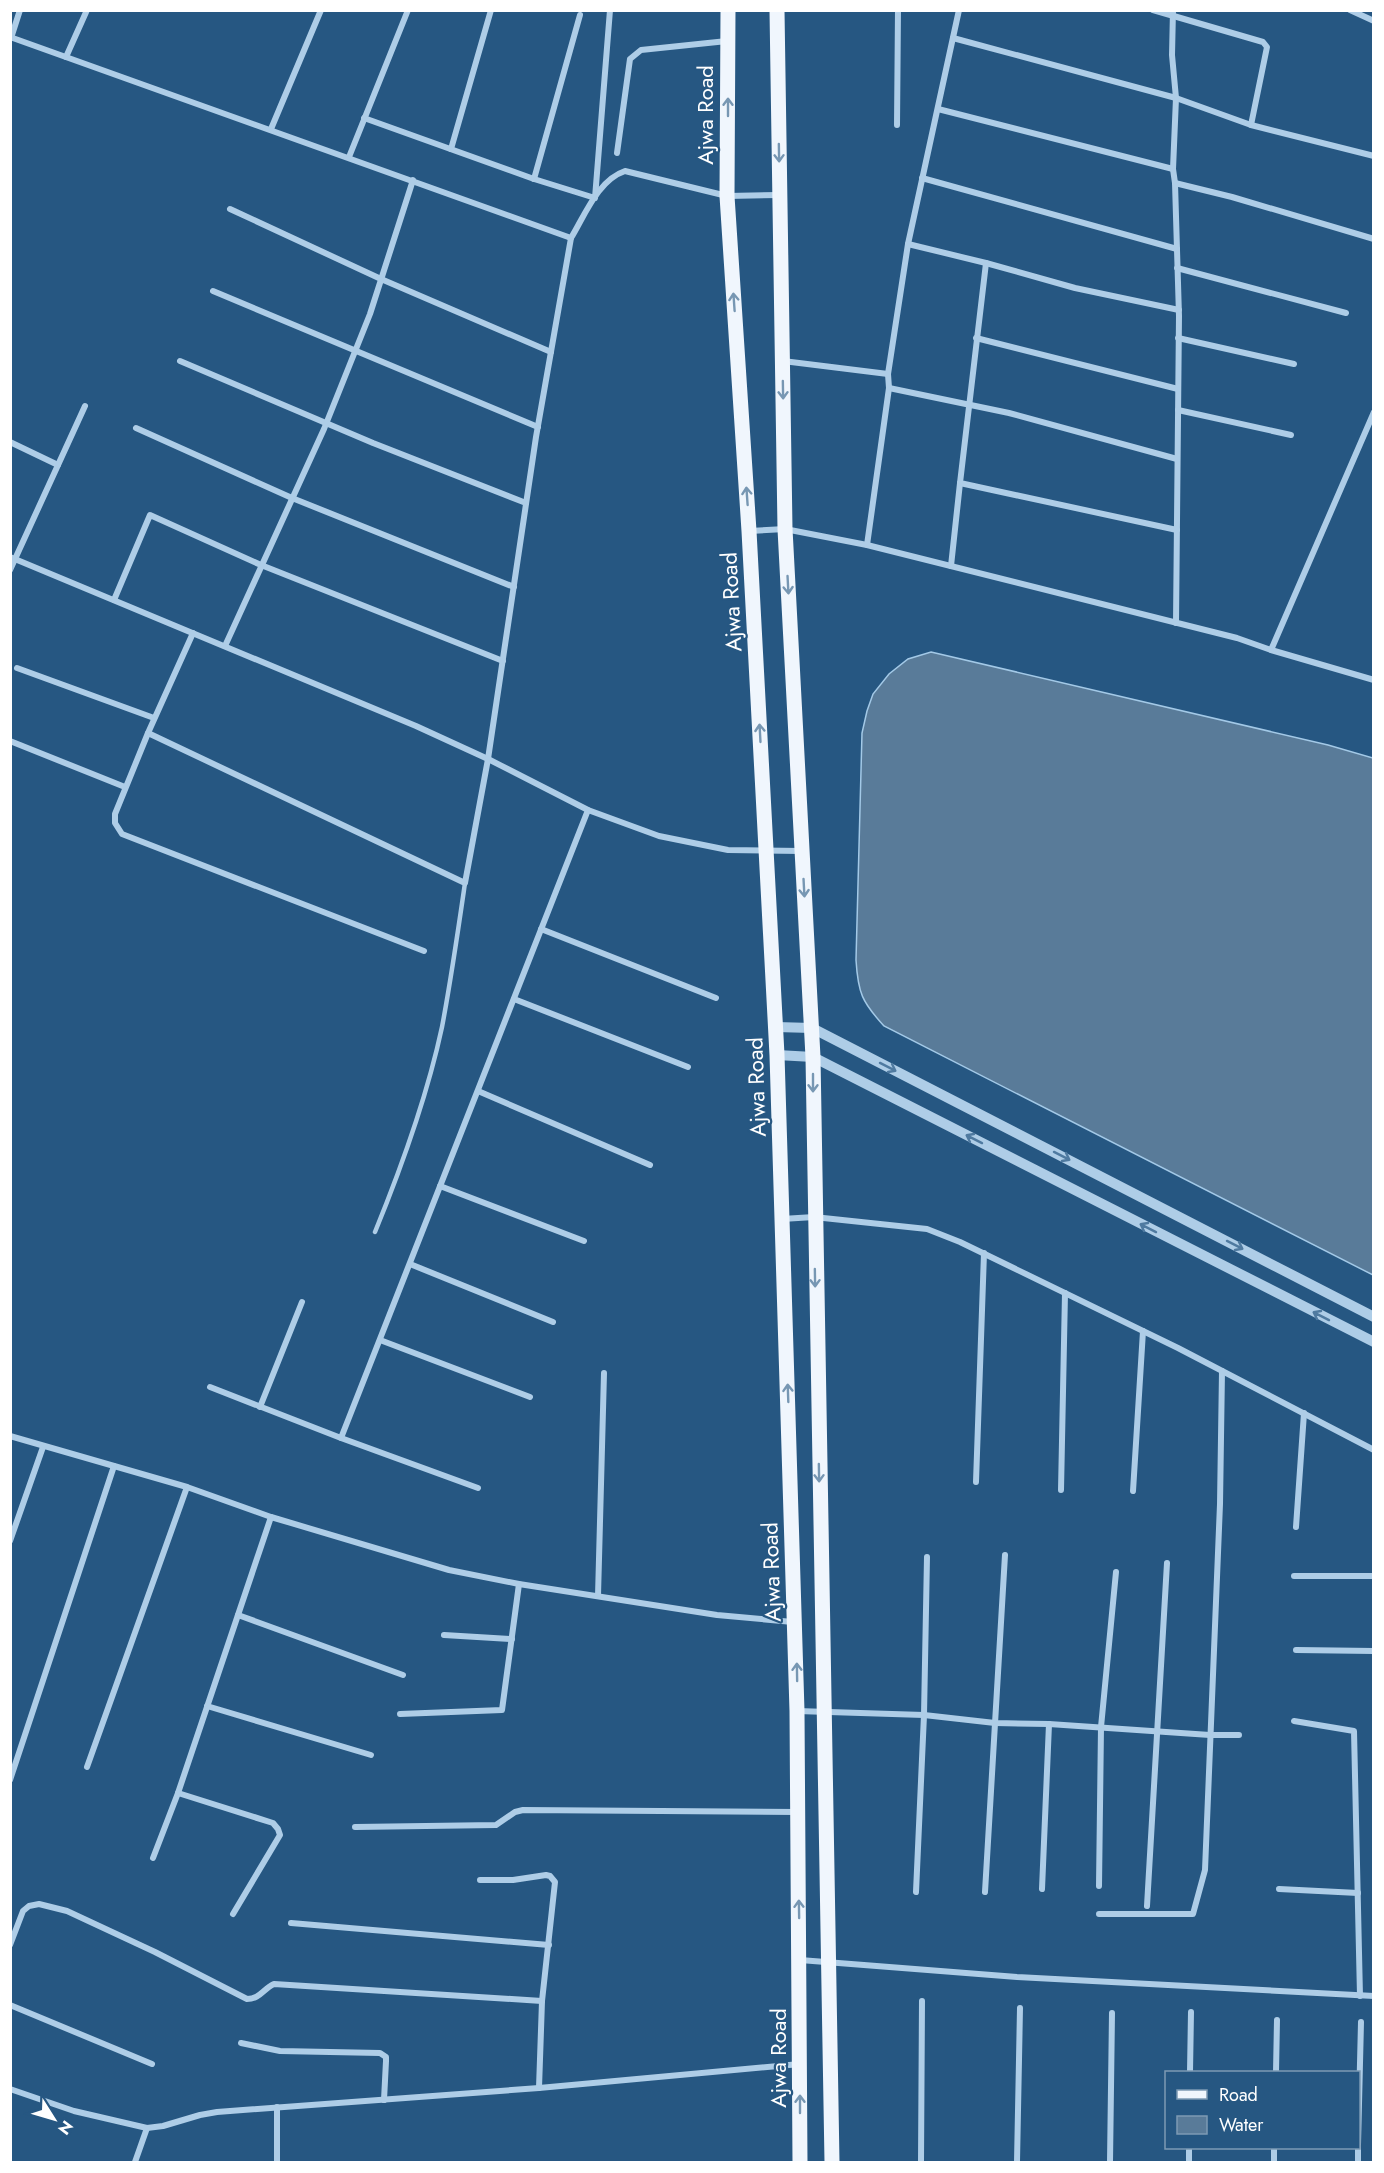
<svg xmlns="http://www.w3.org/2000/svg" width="1384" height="2173" viewBox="0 0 1384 2173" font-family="Jost,sans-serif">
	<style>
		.water { fill: #597b99; stroke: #a3c9e7; stroke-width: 1.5 }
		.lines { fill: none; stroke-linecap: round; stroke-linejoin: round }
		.service { stroke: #aecde7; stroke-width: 4.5 }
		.minor { stroke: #aecde7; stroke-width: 6 }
		.tertiary { stroke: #aecde7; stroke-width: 10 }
		.primary { stroke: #f0f6fd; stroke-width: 15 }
		.oneway { stroke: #7797b3 }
		.oneway2 { stroke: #4f7aa0 }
		.labels { text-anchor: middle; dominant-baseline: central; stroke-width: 4.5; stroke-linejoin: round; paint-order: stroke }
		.street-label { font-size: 22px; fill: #fff; stroke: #265782 }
	</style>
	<rect width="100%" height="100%" fill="#265782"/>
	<path class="water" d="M931,652l397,93 45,13v517l-489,-249c-22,-24 -26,-33 -28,-66l6,-227 5,-22 6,-17 16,-20 19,-15z"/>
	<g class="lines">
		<path class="service" d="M375,1232c27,-66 52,-135 67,-205 9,-47 16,-96 23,-144"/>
		<g class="minor">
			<path d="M1153,10l110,32 4,5 -16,78"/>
			<path d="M1173,10l-1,45 4,43 -3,71 2,14 4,133 -3,307"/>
			<path d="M1350,10l24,11"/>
			<path d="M10,37l561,201c14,-23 27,-58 54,-67l102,25 52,-1"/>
			<path d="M11,38l9,-28"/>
			<path d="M953,38l223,60 75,27 123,31"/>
			<path d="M66,57l21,-47"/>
			<path d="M938,109l235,60"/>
			<path d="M364,118l170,61 61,19 15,-188"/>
			<path d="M897,125l1,-115"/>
			<path d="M271,129l50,-119"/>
			<path d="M451,149l40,-139"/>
			<path d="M617,153l13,-94 11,-9 86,-9"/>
			<path d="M349,157l59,-147"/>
			<path d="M922,178l255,71"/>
			<path d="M534,179l46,-164"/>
			<path d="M1175,183l57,14 142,42"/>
			<path d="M230,209l151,70 170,73"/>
			<path d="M908,244l78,19 89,25 104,22"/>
			<path d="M986,263l-26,220 217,47"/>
			<path d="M1177,268l169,45"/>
			<path d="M213,291l325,136"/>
			<path d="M976,338l202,51"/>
			<path d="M1178,338l116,26"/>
			<path d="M180,361l193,82 153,60"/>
			<path d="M783,361l105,13"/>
			<path d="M889,388l120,25 168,46"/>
			<path d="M1178,410l113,25"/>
			<path d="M136,428l156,70 222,89"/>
			<path d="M10,442l48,23"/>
			<path d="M749,531l36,-2 82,16 370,93 34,12 103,30"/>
			<path d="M867,545l22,-157 -1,-14 20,-130 51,-234"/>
			<path d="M10,557l406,169 72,33 100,51 71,26 69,14 74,1"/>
			<path d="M951,566l9,-83"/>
			<path d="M10,570l75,-164"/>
			<path d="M114,600l36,-85 111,50 242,96"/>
			<path d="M193,633l-45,100 -33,81v9l7,11 302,117"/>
			<path d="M225,646l99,-217 46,-115 43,-134"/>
			<path d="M1271,650l103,-238"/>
			<path d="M17,668l137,50"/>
			<path d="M148,733l317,150 23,-124 48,-322 35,-199"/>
			<path d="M10,741l115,46"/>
			<path d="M541,929l175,69"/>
			<path d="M514,999l174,68"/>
			<path d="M478,1091l172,74"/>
			<path d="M440,1186l144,55"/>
			<path d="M782,1219l32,-2 113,12 33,13 218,106 196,102"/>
			<path d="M410,1264l143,58"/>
			<path d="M380,1340l150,57"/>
			<path d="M210,1387l131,51 137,50"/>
			<path d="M260,1407l42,-105"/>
			<path d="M10,1436l177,51 84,30 178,53 70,14 198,31 76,7"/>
			<path d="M341,1438l247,-628"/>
			<path d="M976,1482l8,-229"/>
			<path d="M1061,1490l4,-197"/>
			<path d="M1133,1491l10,-160"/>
			<path d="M1296,1527l8,-114"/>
			<path d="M10,1541l33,-94"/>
			<path d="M1294,1576h80"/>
			<path d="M598,1596l6,-223"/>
			<path d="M238,1615l165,60"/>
			<path d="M444,1635l68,4"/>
			<path d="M1296,1650l78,1"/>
			<path d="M207,1706l164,49"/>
			<path d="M797,1711l127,4 71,8 54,1 161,11h29"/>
			<path d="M400,1714l102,-4 17,-126"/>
			<path d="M1294,1721l60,10 6,265"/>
			<path d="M87,1767l100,-280"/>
			<path d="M10,1780l104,-314"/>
			<path d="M178,1793l95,30 5,6 2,6 -47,79"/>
			<path d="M355,1827l141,-2 19,-13 8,-2 274,2"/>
			<path d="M153,1858l25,-65 93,-276"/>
			<path d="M480,1880h33l33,-5 4,1 5,6 -13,119 -3,87"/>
			<path d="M1099,1886l2,-159 15,-155"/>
			<path d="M1042,1889l7,-165"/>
			<path d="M1279,1889l79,4"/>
			<path d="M916,1892l8,-177 3,-158"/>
			<path d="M985,1892l20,-337"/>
			<path d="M1147,1906l20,-343"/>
			<path d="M1099,1914h94l12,-44 15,-366 2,-133"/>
			<path d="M291,1923l258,22"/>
			<path d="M10,1945l13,-34 6,-5 10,-2 28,7 88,41 92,47c13,0 16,-10 27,-15l268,17"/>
			<path d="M800,1960l217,17 357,19"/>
			<path d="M10,2005l142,59"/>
			<path d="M241,2043l39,8 100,2 6,4v4l-2,39"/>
			<path d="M1190,2072l1,-60"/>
			<path d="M1276,2072l1,-52"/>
			<path d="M10,2089l64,22 73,17 16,-2 37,-11 17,-3 322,-24 261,-24"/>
			<path d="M277,2107v55"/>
			<path d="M1358,2145l3,-123"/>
			<path d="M1189,2148v14"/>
			<path d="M135,2162l12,-34"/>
			<path d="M921,2162l1,-161"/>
			<path d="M1017,2162l3,-154"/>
			<path d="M1110,2162l2,-149"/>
			<path d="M1274,2162v-14"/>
			<path d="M1358,2162v-14"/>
		</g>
		<g class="tertiary">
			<path d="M776,1027l36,1 562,289"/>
			<path d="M777,1055l36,2 561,285"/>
		</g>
		<g class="primary">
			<path d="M728,10l-1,186 22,335 28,524 20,656 3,451"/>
			<path d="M777,10l8,519 28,528 19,1105"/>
		</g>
	</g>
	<defs><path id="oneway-shaft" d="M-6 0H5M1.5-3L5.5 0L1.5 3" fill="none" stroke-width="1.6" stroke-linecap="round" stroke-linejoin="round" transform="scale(1.5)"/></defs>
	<g class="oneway">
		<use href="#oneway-shaft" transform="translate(728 107) rotate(-90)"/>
		<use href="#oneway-shaft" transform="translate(779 153) rotate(89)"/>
		<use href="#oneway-shaft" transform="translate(734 302) rotate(-94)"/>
		<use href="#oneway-shaft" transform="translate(783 390) rotate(89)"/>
		<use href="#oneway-shaft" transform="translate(747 496) rotate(-94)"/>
		<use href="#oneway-shaft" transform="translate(788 585) rotate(87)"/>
		<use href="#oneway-shaft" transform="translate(760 733) rotate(-93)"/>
		<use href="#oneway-shaft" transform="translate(804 888) rotate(87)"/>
		<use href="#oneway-shaft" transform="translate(813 1083) rotate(90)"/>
		<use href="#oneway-shaft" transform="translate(815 1278) rotate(89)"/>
		<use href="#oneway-shaft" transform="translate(788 1393) rotate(-92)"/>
		<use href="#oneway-shaft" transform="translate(819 1473) rotate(89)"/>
		<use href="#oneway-shaft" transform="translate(797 1672) rotate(-91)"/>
		<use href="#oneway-shaft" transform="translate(799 1909) rotate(-91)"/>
		<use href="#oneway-shaft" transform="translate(800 2104) rotate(-90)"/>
	</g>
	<g class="oneway2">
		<use href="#oneway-shaft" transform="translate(888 1067) rotate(27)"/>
		<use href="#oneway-shaft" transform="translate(974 1139) rotate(-153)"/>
		<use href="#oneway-shaft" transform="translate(1062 1156) rotate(27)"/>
		<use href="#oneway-shaft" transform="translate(1148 1228) rotate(-153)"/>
		<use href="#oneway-shaft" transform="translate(1235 1245) rotate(27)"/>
		<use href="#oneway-shaft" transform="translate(1321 1316) rotate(-153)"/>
	</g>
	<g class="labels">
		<g class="street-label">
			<text transform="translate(705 115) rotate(-90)">Ajwa Road</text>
			<text transform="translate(731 602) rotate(-93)">Ajwa Road</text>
			<text transform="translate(756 1087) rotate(-92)">Ajwa Road</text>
			<text transform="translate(771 1572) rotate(-92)">Ajwa Road</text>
			<text transform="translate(778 2058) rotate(-90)">Ajwa Road</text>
		</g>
	</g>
	<rect width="1384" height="2173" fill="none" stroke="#ffffff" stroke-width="24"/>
	<rect x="1165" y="2071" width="195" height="78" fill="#265782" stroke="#7d9ab4" stroke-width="1.5"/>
	<rect x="1177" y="2090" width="30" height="9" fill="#f0f6fd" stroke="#7d9ab4" stroke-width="1.5"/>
	<text x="1219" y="2101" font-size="18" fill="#ffffff">Road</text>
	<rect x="1177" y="2116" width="30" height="18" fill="#597b99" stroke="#7d9ab4" stroke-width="1.5"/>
	<text x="1219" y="2131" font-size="18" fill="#ffffff">Water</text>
	<g transform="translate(54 2119) rotate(127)" stroke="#265782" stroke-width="4.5" paint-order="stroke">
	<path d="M0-4.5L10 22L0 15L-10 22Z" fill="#ffffff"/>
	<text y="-9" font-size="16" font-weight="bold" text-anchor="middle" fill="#ffffff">N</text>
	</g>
</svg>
